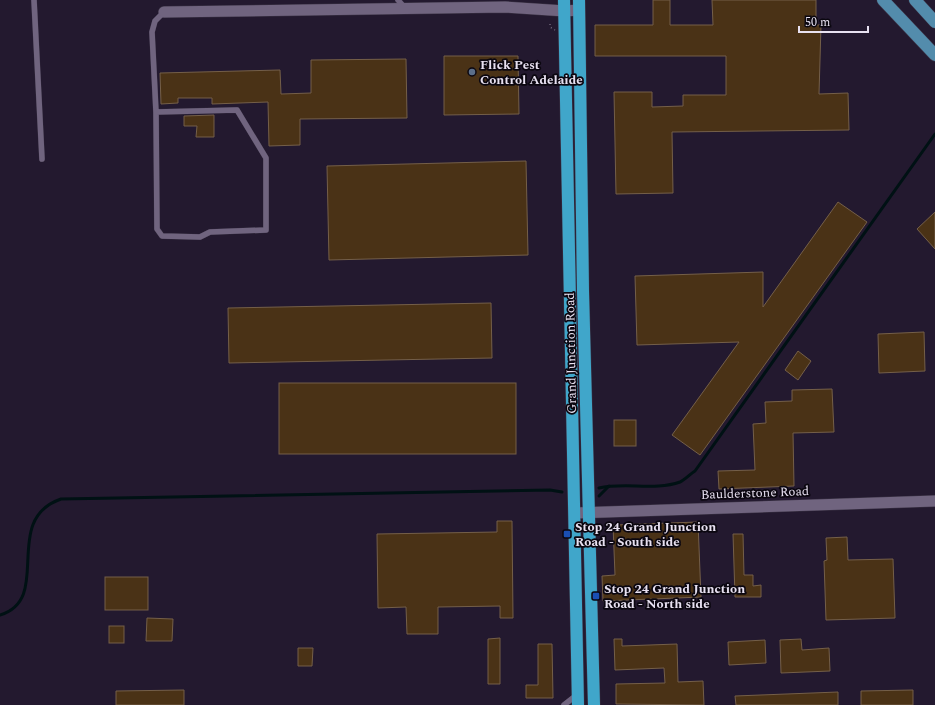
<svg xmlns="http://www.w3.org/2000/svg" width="935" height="705" viewBox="0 0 935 705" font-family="Spectral,serif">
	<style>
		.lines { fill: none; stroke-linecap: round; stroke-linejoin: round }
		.stream { stroke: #001114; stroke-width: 3 }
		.building { fill: #4a3216; stroke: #745f49 }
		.lane-casing { stroke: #3d3547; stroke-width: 6 }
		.street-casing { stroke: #3d3547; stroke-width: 12 }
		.primary-casing { stroke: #3d3547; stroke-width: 13 }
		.highway-casing { stroke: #3d3547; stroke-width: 13 }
		.path { stroke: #6f667a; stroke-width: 1.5; stroke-dasharray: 1 3; stroke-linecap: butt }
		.lane { stroke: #70647f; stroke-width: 5.5 }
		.street { stroke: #70647f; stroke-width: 11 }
		.primary { stroke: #538cac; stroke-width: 12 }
		.highway { stroke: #40a6ca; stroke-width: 12 }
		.service-dot { fill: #5c6f8a; stroke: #0b0710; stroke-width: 1.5 }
		.transit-dot { fill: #1a4fb4; stroke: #0b0710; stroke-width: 1.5 }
		.labels { text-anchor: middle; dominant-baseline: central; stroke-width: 3.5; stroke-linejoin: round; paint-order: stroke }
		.poi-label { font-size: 13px; font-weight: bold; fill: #e8e1f1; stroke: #0b0710; text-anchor: start }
		.street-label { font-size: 13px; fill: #e8e1f1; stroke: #0b0710 }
	</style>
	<rect width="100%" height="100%" fill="#23192f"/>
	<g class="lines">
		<g class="stream">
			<path d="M599,488c26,-6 56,3 81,-6 5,-2 10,-8 15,-11l240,-337"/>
			<path d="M599,496l10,-10"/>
			<path d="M0,615c54,-16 0,-95 61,-116l489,-9 12,2"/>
		</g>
	</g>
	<g class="building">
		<path d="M653,0h17v25h43l-1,-25h104v25h5l-2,69 29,-1 1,37 -177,2 1,61 -57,1 -2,-102h38v15l31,-1v-11h43v-39h-131v-31h58z"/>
		<path d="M444,56h74l1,58 -75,1z"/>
		<path d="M406,59l1,59 -107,1v26l-31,1 -1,-44 -56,2v-6h-34v5l-17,1 -1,-31 120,-3 1,24 30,-1v-33z"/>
		<path d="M214,115v22h-18l1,-11h-13v-10z"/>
		<path d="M526,161l2,94 -199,5 -2,-94z"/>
		<path d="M838,202l29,20 -167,233 -28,-20 67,-93 -102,3 -2,-69 128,-4v35z"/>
		<path d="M935,212v37l-18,-20z"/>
		<path d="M491,303l1,55 -263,5 -1,-55z"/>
		<path d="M924,332l1,39 -46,2 -1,-39z"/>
		<path d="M798,351l13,10 -13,19 -13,-10z"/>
		<rect x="279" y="383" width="237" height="71"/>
		<path d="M832,389l2,43 -41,1 1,53 -75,3 -1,-18 37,-1 -2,-46 13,-1 -1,-21 27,-1v-11z"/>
		<rect x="614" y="420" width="22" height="26"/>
		<path d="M497,521h15l1,97h-13v-12l-62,1v27h-31l-1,-27 -28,1 -1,-74 120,-2z"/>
		<path d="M698,522l3,75 -98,4 -1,-25 13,-1 -2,-50z"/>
		<path d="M733,534h10l1,41h9v11l8,-1v12h-26z"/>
		<path d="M847,537l1,23 45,-1 2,59 -69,2 -2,-59 3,-1 -1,-22z"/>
		<rect x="105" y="577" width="43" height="33"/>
		<path d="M147,618l26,1 -1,22h-26z"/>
		<rect x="109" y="626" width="15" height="17"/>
		<path d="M500,638v46h-12v-45z"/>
		<path d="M614,639h8v7l55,-2 1,38 25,-1 1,24 -88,-1v-20l49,-1 -1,-15 -49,2z"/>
		<path d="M801,639l1,11 27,-2 1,23 -49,2 -1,-33z"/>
		<path d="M765,640l1,23 -37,2 -1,-23z"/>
		<path d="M538,644h14l1,54h-27v-13h12z"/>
		<path d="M298,648h15l-1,18h-14z"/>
		<path d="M184,690v15h-68v-14z"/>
		<path d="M913,690v15h-52v-14z"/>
		<path d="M838,692v13h-102l-1,-9z"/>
	</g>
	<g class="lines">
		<g class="lane-casing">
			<g id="lane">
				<path d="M34,0l8,159"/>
				<path d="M398,0l7,8"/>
				<path d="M156,112l81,-2 29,48v72l-56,2 -10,5 -38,-1 -5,-7 -1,-117 -4,-80 3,-11 9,-9"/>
				<path d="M564,705l14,-11"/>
			</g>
		</g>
		<g class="street-casing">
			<g id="street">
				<path d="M164,12l341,-5 60,4 14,-1"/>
				<path d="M575,513l360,-12"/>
			</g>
		</g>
		<g class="primary-casing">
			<g id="primary">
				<path d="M883,0l52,55"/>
				<path d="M915,0l20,22"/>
			</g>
		</g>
		<g class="highway-casing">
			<g id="highway">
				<path d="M564,0l14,705"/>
				<path d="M579,0l4,291 11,414"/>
			</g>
		</g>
		<path class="path" d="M550,24v3l5,3"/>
		<use href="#lane" class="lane"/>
		<use href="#street" class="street"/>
		<use href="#primary" class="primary"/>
		<use href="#highway" class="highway"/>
	</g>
	<circle class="service-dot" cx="472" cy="72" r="4"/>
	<g class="transit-dot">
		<rect x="563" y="530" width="8" height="8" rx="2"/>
		<rect x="592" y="592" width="8" height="8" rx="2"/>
	</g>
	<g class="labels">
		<g class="poi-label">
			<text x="480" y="65">Flick Pest<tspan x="480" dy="15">Control Adelaide</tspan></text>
			<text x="575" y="527">Stop 24 Grand Junction<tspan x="575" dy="15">Road - South side</tspan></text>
			<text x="604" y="589">Stop 24 Grand Junction<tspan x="604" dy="15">Road - North side</tspan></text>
		</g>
		<g class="street-label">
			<text transform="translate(571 353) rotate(-91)">Grand Junction Road</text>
			<text transform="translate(755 493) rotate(-2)">Baulderstone Road</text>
		</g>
	</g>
	<path d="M799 26v6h69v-6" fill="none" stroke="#e8e1f1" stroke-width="2"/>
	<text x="805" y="26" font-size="12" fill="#e8e1f1" stroke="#0b0710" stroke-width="3" paint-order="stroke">50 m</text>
</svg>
